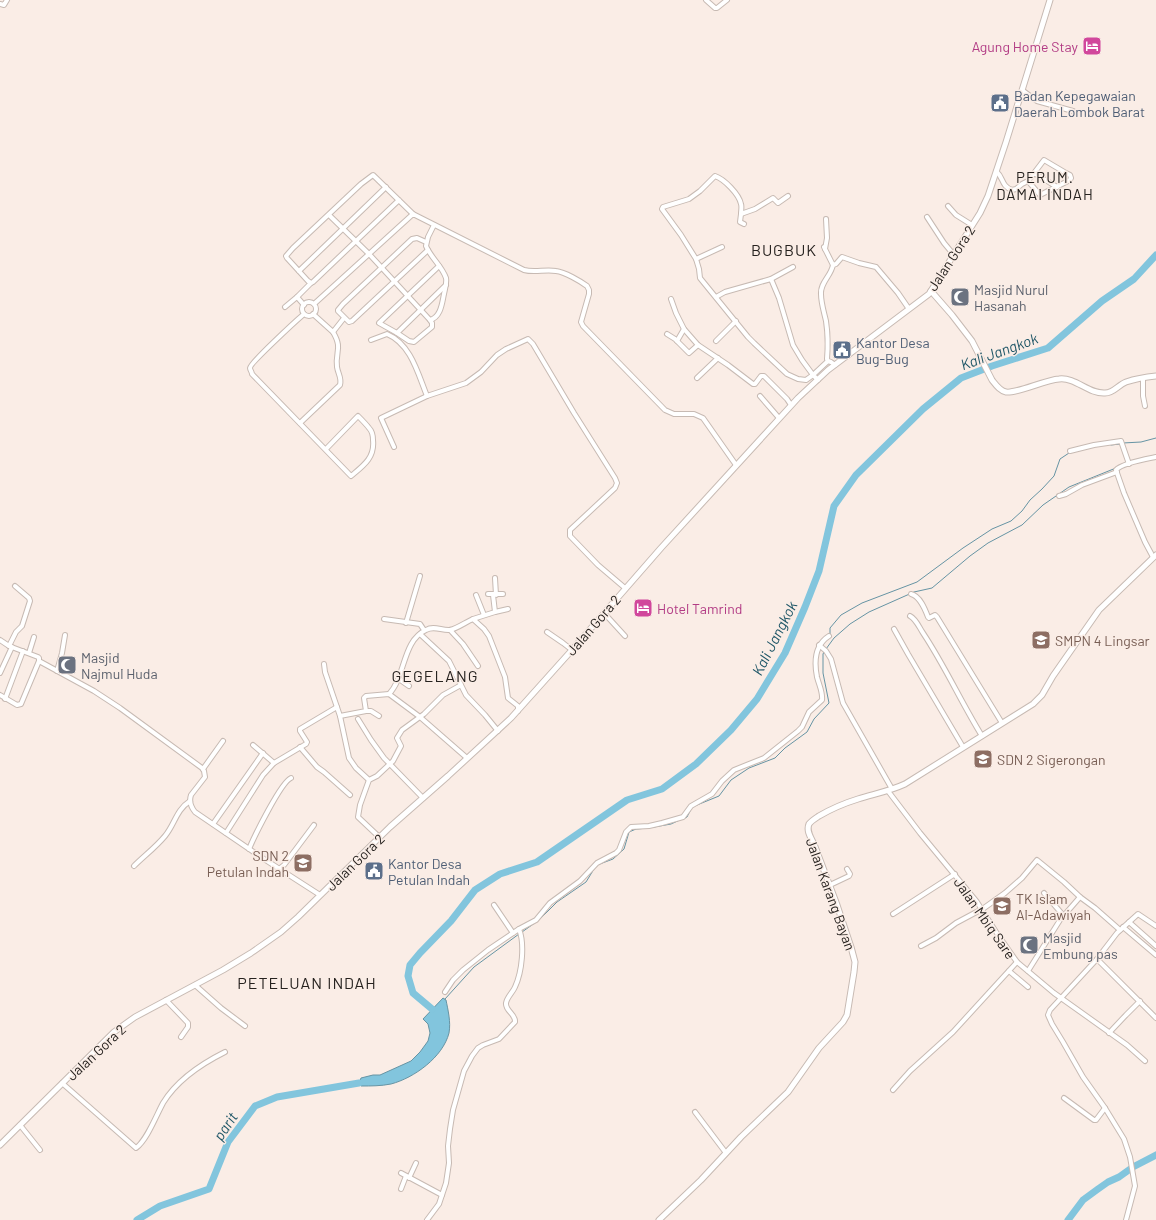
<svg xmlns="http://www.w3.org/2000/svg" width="1156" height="1220" viewBox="0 0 1156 1220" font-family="Barlow,sans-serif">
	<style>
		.water { fill: #82c5dd; stroke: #6694a4 }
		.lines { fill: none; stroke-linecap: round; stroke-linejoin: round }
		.stream { stroke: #6694a4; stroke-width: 1 }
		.river { stroke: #82c5dd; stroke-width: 7 }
		.minor-casing { stroke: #c7bab3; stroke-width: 6 }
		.tertiary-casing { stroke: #c7bab3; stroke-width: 7 }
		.minor { stroke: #fff; stroke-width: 4 }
		.tertiary { stroke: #fff; stroke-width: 5 }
		.labels { text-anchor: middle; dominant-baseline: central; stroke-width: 3; stroke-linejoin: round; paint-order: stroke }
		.hotel-label { font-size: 14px; fill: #b23c85; stroke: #faede6; text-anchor: end }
		.service-label { font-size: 14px; fill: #4e5e75; stroke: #faede6; text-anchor: start }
		.street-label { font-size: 14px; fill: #26221f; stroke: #faede6 }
		.worship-label { font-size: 14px; fill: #5b616d; stroke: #faede6; text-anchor: start }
		.education-label { font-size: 14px; fill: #785e54; stroke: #faede6; text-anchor: start }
		.neighbourhood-label { font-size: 15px; letter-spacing: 1px; fill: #26221f; stroke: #faede6 }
		.water-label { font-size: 15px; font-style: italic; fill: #1d5566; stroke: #faede6 }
		.quarter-label { font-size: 16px; letter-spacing: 1px; fill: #26221f; stroke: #faede6 }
	</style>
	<rect width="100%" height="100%" fill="#faede6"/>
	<path class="water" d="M443,998l3,2c2,10 5,22 3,33 -6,24 -35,45 -58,51 -10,2 -20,2 -30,2l-2,-3 2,-5 12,-3h7l31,-14 9,-9 8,-11 2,-8 -2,-9 -5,-5z"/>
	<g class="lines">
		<g class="stream">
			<path d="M1123,443l18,-1 15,-4"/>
			<path d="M1111,445l9,-1"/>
			<path d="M830,635v-7l11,-13 21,-12 55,-21 46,-34 29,-19 19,-8 11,-10 8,-11 12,-11 12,-13 6,-17 9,-6"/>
			<path d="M826,649l8,-11 16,-14 19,-12 45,-20 18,-4 38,-32 18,-13 34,-18 21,-20 26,-18 47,-19"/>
			<path d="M685,818l2,-1 5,-10 27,-11 12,-16 18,-12 26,-10 10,-10 22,-16 7,-13 15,-16 -6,-30v-19l1,-2"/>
			<path d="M654,827l17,-3 11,-5"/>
			<path d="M597,865l16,-6 11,-10 5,-17 7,-3 13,-1"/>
			<path d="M522,932l17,-12 18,-18 29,-20 8,-13"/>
			<path d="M445,999l29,-32 45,-33"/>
		</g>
		<g class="river">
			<path d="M432,1009l-19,-16 -5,-17 2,-11 10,-12 31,-32 24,-31 25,-16 37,-12 90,-62 35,-11 34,-25 35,-34 26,-31 28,-46 20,-46 14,-36 15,-65 22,-31 67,-66 38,-31 31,-12 56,-18 54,-47 32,-22 22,-24"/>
			<path d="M137,1220l23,-14 49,-17 19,-47 27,-36 22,-9 82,-14"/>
			<path d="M1068,1220l15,-20 15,-11 10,-7 11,-5 14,-10 23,-12"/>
		</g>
		<g class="minor-casing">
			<g id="minor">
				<path d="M706,0l9,8h2l10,-8"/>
				<path d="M0,4l4,1 3,-5"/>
				<path d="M1022,90l15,11 36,10"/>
				<path d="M996,171c8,7 5,15 16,19l4,-1 6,-5 6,-3 16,-21 22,13 4,2 1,3 -1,2 -30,15 -12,-14"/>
				<path d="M1034,173l23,14"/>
				<path d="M399,200l-86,82 -2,1 -3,-2 -21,-23 -1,-2 7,-8 68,-64 12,-9 40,39"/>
				<path d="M948,206l8,9 16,10"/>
				<path d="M741,214l-1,8 4,2"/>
				<path d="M329,215l40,39 61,66c11,-3 12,-17 14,-26 1,-5 3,-11 2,-16 -4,-12 -15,-20 -20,-32l2,-9 6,-12"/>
				<path d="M927,217l17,26 10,12"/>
				<path d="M426,242l-9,-4 -5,1 -69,65 -5,6v1l11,11 3,-1 76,-71"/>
				<path d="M824,247l9,18"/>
				<path d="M825,249l2,-11 -1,-19"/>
				<path d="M696,259l26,-12"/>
				<path d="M299,271l87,-84"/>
				<path d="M771,279l8,19 14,47 9,15 11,15 -7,5 -8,-1 -11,-5 -33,-31 -6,-6 -48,-59 -1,-9 -3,-10 -15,-24 -19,-26 1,-2 26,-8 11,-8 15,-15c9,3 24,18 26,28 1,3 0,6 0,10l14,-5 18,-11 5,5 10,-7"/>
				<path d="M716,297l9,-5 46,-13 22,-12"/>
				<path d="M671,299l5,14 8,16 14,16 30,20 25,19h2l6,-8h3l23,23 4,6"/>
				<circle cx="309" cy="309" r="7"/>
				<path d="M314,304l99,-90 111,56c11,3 21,-1 32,1 9,1 24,10 31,15l2,4v4l-8,28 2,4 82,84 9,4h20l9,4 33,47"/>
				<path d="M304,305l-7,-8 14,-14"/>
				<path d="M285,307l12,-10"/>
				<path d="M304,314c-7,6 -54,49 -54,54 0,2 2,4 2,6l99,102c12,-10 24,-18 22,-36 0,-4 -1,-9 -4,-12 -3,-4 -7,-8 -11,-12l-32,33"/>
				<path d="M313,314l20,18 11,-14"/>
				<path d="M430,320l2,3v4l-18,15 -5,-1 -12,-8 -18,-10 60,-57"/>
				<path d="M397,333l49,-48"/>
				<path d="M667,334l8,5 14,14 9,-8"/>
				<path d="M371,340l16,-6c24,10 31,40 40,62"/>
				<path d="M677,341l7,-12"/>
				<path d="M716,341l20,-20"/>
				<path d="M835,365l-4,-3 -3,-1 -1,-2c1,-12 1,-25 -1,-38 -2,-9 -5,-18 -5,-27 -1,-11 10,-18 12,-29l3,-1 6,-7 17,6 17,4 22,26 11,16"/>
				<path d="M697,378l21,-20"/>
				<path d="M1143,378v18l2,10"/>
				<path d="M818,380l-5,-5 15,-14"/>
				<path d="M760,396l19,22"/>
				<path d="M300,423l40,-38c2,-7 -2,-11 -3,-18 -2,-16 6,-18 -4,-35"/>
				<path d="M394,447l-13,-29 46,-22 39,-13 15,-11 16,-17 9,-6 22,-10 5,5 41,69 41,65 2,5 -2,5 -45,42v6l28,29 27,23"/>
				<path d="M1070,451l24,-6 27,-4 8,23"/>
				<path d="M1059,496l7,-2 16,-9 35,-13"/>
				<path d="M1153,557l-8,-15 -21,-49 -8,-23c6,-7 30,-11 40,-13"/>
				<path d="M495,578l1,17"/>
				<path d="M488,594h15"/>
				<path d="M911,594c9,2 14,15 17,23l1,1 6,-3 2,2 65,106"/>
				<path d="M476,595l8,20"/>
				<path d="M495,612l13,-3"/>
				<path d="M604,613l21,23"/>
				<path d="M910,616c6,3 9,11 13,17 22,33 38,69 59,103"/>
				<path d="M384,619l36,5 4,6"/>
				<path d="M473,619l22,-7 -2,-17"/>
				<path d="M406,623l14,-47"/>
				<path d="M894,629l14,25 55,93"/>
				<path d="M450,630l13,14 15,22"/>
				<path d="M547,632l16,11 9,7"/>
				<path d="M420,634l29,27 17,34 19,20 13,16"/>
				<path d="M0,640l9,6 29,11 1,1v3l55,30 26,17 82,60 2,3 1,6 -14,18c-2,6 0,12 4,17l69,47 56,36"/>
				<path d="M819,645l7,6 5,8 12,44 49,86"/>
				<path d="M9,646l7,-14 6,-6 8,-25 -1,-3 -14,-12"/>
				<path d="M29,653l5,-16"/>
				<path d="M324,664l1,8 15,44 9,42 7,10 13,12"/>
				<path d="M57,671l5,-18 3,-18"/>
				<path d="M0,673l12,-26"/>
				<path d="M399,679l10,7"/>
				<path d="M389,694c17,-18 13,-53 37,-64 8,-5 16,1 24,0 8,-2 16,-8 23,-11l11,10 5,7 16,41 3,21 10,8v5"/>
				<path d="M0,695l17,10 4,-1 18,-43"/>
				<path d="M5,699l18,-48"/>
				<path d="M366,711h5l8,5"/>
				<path d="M340,716l26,-5 -2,-13 2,-2 23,-2 31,23 47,41"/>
				<path d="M358,719l13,21 13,18 39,40"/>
				<path d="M253,745l21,18 32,-19 1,-2 -7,-11v-2l37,-22"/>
				<path d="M300,747l17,20 7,5 26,23"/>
				<path d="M203,769l20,-28"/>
				<path d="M888,791l32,42 57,69 21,33 19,27 37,31 73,52 18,16"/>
				<path d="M213,824l50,-71"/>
				<path d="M226,833l37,-58 11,-12"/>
				<path d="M380,837l-4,-3 -18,-17 2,-12 9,-25 8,-4 16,-15 8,-15 -4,-8 5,-8 22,-16 19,-19 18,-10"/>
				<path d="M249,849c5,-12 32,-67 42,-71"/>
				<path d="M134,866c10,-10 22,-19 31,-30 10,-12 11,-26 25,-35"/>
				<path d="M279,869l5,-4 30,-40"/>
				<path d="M830,885l19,-9 1,-2 -3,-5"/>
				<path d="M1044,893l19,22"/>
				<path d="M494,905l19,28"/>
				<path d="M893,914l62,-40"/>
				<path d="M1129,922l27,24"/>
				<path d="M1123,927l33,28"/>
				<path d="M921,946l15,-8 20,-15 28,-15 21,-15 17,-15 15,-18 27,22 16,15"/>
				<path d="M1097,959l20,-26 21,-19 18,12"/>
				<path d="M1009,971l19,16"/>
				<path d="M1028,971l32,-51 20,-23 15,11 25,22"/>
				<path d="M195,985l26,23 24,18"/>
				<path d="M445,992l8,-12 10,-10 25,-20 31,-21 17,-9 14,-17 30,-22 17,-18 19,-10 3,-3 7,-18 5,-5 18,-1 13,-3 21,-6 8,-11 21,-12 10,-13 12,-11 30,-12 34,-27 4,-4 7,-15 13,-12c1,-8 -3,-15 -5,-23 -3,-15 -2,-32 12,-41"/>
				<path d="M166,1000l22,23v4l-7,10"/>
				<path d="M1109,1033l17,-18 14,-14"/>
				<path d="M62,1083l74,65c11,-8 20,-32 27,-45 14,-23 38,-39 62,-51"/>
				<path d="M893,1090l17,-19 43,-39 64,-70"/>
				<path d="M1064,1098l30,22h2l9,-12"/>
				<path d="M695,1112l31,41"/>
				<path d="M20,1125l20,25"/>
				<path d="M401,1173l41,22"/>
				<path d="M409,1178l7,-15"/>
				<path d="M401,1189l5,-13"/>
				<path d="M427,1220l12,-16 7,-21 3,-20 -1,-17 2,-17 3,-19 11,-39 8,-15 6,-8 5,-3 16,-6 16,-17c1,-8 -10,-11 -9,-19 1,-6 7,-11 9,-16 7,-15 10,-43 4,-58"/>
				<path d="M1126,1220l9,-34 -5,-29 -6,-18 -19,-31 -22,-31 -20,-35 -11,-18 -4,-9 2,-5 47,-51 59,59"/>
			</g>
		</g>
		<g class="tertiary-casing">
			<g id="tertiary">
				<path d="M931,291l21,24 20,26 20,39c4,5 8,11 14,12 10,2 39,-12 53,-13 17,-2 29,15 46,14 9,0 13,-8 21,-11 9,-3 20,-5 30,-6"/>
				<path d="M0,1145l114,-113 21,-15 88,-47 28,-17 30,-21 17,-15 92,-90 58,-51 63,-58 61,-68 89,-102 137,-150 30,-28 101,-76 51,-81 8,-17 18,-54 44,-142"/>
				<path d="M659,1220l42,-40 40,-43 47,-45 31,-44 24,-26 4,-7 7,-43 1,-10 -4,-15 -14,-42 -23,-61c-3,-6 -8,-13 -5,-20 2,-3 7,-6 10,-8 12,-7 26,-13 39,-17 16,-5 32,-8 47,-15l128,-80 9,-9 11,-19 46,-66 57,-55"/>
			</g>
		</g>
		<use href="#minor" class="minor"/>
		<use href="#tertiary" class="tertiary"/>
	</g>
	<defs>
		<g id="hotel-square" transform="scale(1)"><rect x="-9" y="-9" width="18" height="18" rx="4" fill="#d1479c" stroke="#faede6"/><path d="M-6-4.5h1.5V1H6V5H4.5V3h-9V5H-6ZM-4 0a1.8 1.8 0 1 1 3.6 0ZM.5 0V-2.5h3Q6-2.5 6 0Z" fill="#fff"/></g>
		<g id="civic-square" transform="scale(1)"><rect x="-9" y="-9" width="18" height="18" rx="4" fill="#5c6f8a" stroke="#faede6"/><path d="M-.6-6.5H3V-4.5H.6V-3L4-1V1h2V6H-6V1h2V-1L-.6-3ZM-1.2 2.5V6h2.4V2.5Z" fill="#fff"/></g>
		<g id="mosque-square" transform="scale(1)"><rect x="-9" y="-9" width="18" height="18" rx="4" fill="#6b7280" stroke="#faede6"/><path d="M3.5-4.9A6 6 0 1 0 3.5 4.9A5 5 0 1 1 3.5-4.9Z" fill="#fff"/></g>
		<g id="school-square" transform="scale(1)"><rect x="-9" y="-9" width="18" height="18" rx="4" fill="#8d6e63" stroke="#faede6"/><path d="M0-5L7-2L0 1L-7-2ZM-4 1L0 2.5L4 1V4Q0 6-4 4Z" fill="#fff"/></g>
	</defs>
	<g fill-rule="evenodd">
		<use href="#hotel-square" x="1092" y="46"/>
		<use href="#civic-square" x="1000" y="103"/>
		<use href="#mosque-square" x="960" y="297"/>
		<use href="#civic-square" x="842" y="350"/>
		<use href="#hotel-square" x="643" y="608"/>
		<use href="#school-square" x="1041" y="640"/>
		<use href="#mosque-square" x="67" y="665"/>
		<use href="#school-square" x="983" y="759"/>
		<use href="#school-square" x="303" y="863"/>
		<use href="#civic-square" x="374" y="871"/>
		<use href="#school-square" x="1002" y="906"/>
		<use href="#mosque-square" x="1029" y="945"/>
	</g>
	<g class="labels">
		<g class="hotel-label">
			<text x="1078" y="46">Agung Home Stay</text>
			<text x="657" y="608" text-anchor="start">Hotel Tamrind</text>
		</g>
		<g class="service-label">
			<text x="1014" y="95">Badan Kepegawaian<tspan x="1014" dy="16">Daerah Lombok Barat</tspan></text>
			<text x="856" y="342">Kantor Desa<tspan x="856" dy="16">Bug-Bug</tspan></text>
			<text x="388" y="863">Kantor Desa<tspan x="388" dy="16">Petulan Indah</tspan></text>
		</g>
		<g class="street-label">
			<text transform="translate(951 258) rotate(-57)">Jalan Gora 2</text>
			<text transform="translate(593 625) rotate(-49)">Jalan Gora 2</text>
			<text transform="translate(355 862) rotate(-44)">Jalan Gora 2</text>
			<text transform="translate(831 894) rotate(70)">Jalan Karang Bayan</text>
			<text transform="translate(985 918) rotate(55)">Jalan Mbiq Sare</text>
			<text transform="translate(96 1052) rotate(-43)">Jalan Gora 2</text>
		</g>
		<g class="worship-label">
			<text x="974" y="289">Masjid Nurul<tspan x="974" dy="16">Hasanah</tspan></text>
			<text x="81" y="657">Masjid<tspan x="81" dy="16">Najmul Huda</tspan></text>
			<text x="1043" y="937">Masjid<tspan x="1043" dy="16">Embung pas</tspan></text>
		</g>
		<g class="education-label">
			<text x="1055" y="640">SMPN 4 Lingsar</text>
			<text x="997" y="759">SDN 2 Sigerongan</text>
			<text x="289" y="855" text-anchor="end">SDN 2<tspan x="289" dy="16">Petulan Indah</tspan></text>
			<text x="1016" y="898">TK Islam<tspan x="1016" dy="16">Al-Adawiyah</tspan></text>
		</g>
		<g class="neighbourhood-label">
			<text x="1045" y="177">PERUM.<tspan x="1045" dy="17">DAMAI INDAH</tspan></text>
		</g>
		<g class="water-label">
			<text transform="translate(999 351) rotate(-20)">Kali Jangkok</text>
			<text transform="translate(774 638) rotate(-63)">Kali Jangkok</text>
			<text transform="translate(225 1126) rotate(-56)">parit</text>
		</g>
		<g class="quarter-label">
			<text x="784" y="249">BUGBUK</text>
			<text x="435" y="675">GEGELANG</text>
			<text x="307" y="982">PETELUAN INDAH</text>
		</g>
	</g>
</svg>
